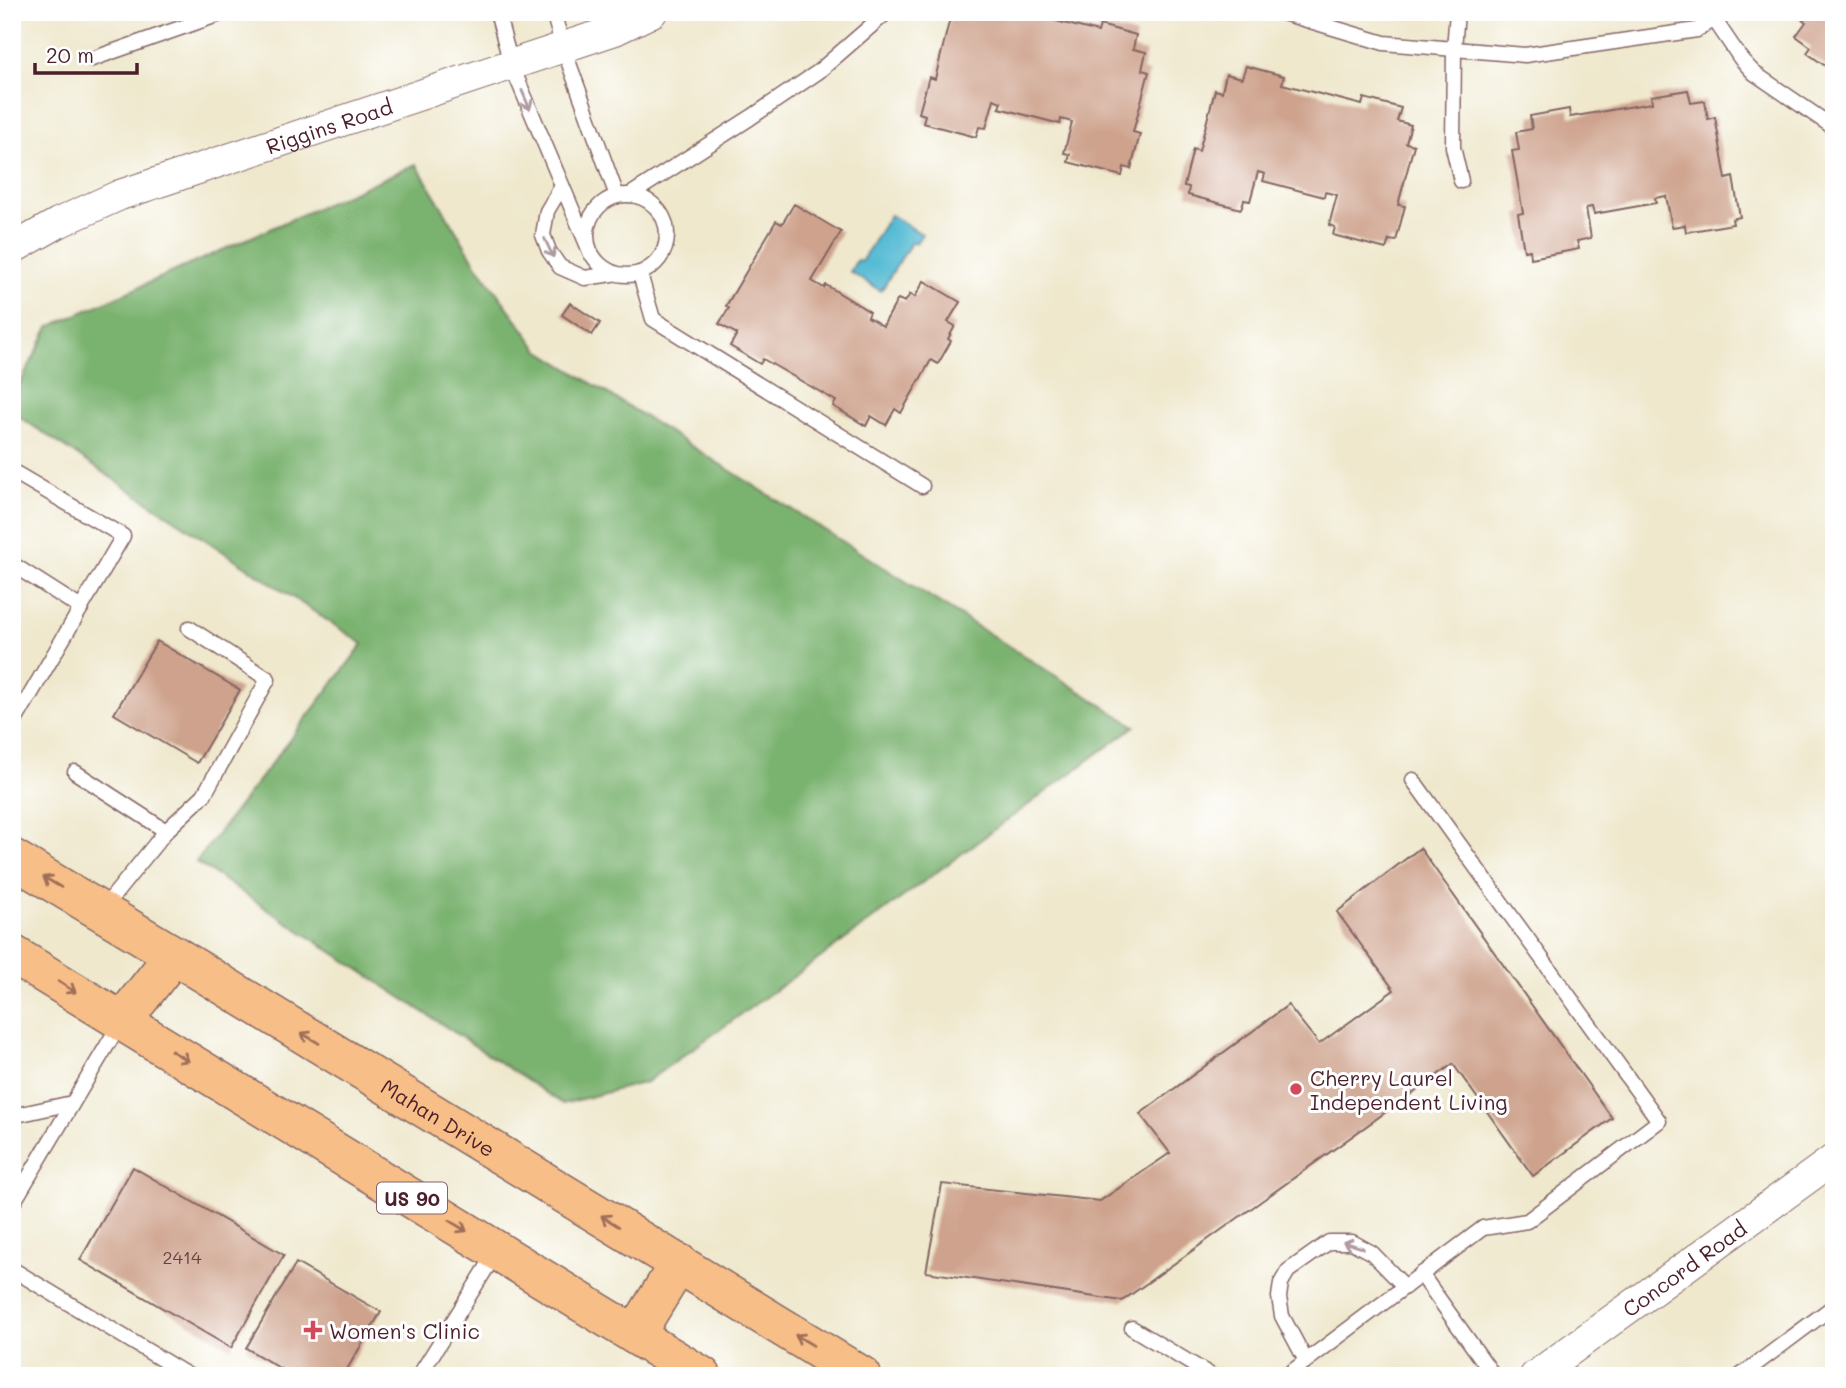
<svg xmlns="http://www.w3.org/2000/svg" width="1846" height="1388" viewBox="0 0 1846 1388" font-family="Mali,sans-serif">
	<style>
		.forest { fill: #7ab270; stroke: #62684e; stroke-width: 2 }
		.water { fill: #55bbd4; stroke: #506d80; stroke-width: 2 }
		.building { fill: #cea28c }
		.lines { fill: none; stroke-linecap: round; stroke-linejoin: round }
		.service-casing { stroke: #846564; stroke-width: 17 }
		.minor-casing { stroke: #846564; stroke-width: 32 }
		.primary-casing { stroke: #846564; stroke-width: 41 }
		.service { stroke: #fff; stroke-width: 14 }
		.minor { stroke: #fff; stroke-width: 30 }
		.primary { stroke: #f7be87; stroke-width: 38 }
		.oneway { stroke: #ae9aa0 }
		.oneway2 { stroke: #a06e59 }
		.poi-dot { fill: #d1495b; stroke: #fff; stroke-width: 2.5 }
		.labels { text-anchor: middle; dominant-baseline: central; stroke-width: 6; stroke-linejoin: round; paint-order: stroke }
		.number-label { font-size: 18px; fill: #6b4043 }
		.shield { fill: #fff; stroke: #80626b; stroke-width: 2 }
		.shield-label { font-size: 19px; font-weight: bold; fill: #4a1f2b }
		.street-label { font-size: 21px; fill: #4a1f2b; stroke: #fff }
		.poi-label { font-size: 21px; fill: #4a1f2b; stroke: #fff; text-anchor: start }
	</style>
	<rect width="100%" height="100%" fill="#fff"/>
	<filter id="ink" filterUnits="userSpaceOnUse"><feTurbulence type="fractalNoise" baseFrequency=".0143" numOctaves="2"/><feDisplacementMap in="SourceGraphic" scale="14" xChannelSelector="R" yChannelSelector="G"/><feConvolveMatrix kernelMatrix="1 2 1 2 8 2 1 2 1" color-interpolation-filters="sRGB"/></filter>
	<filter id="wash" filterUnits="userSpaceOnUse"><feTurbulence type="fractalNoise" baseFrequency=".00686" numOctaves="4" result="noise"/><feDisplacementMap in="SourceGraphic" scale="28" xChannelSelector="R" yChannelSelector="G"/><feGaussianBlur stdDeviation="1.57" result="paint"/><feColorMatrix in="noise" values="0 0 0 0 0 0 0 0 0 0 0 0 0 0 0 0 0 1.4 0 .05"/><feComposite in="paint" operator="in"/></filter>
	<g filter="url(#wash)">
		<rect width="100%" height="100%" fill="#efe8cd"/>
		<path class="forest" d="M416,164l60,100 63,86 596,376 -315,232 -174,124 -83,22 -367,-242 167,-218 -351,-232v-12l37,-73z"/>
		<path class="water" d="M890,215l32,19 -6,9 -4,-2 -31,50 -31,-19 7,-12 4,2z"/>
		<g id="blocks">
			<g class="building">
				<path d="M959,12h63l76,20 2,-7 36,10 -3,14 13,3 -4,18 7,2 -16,60 7,2 -9,35 -7,-2 -2,9 -54,-14 2,-8 -6,-1 8,-31 -11,-3 -1,5 -61,-16 2,-6 -7,-3 -8,29 -7,-1 -3,10 -53,-14 2,-8 -6,-2 10,-36 6,2 15,-61 7,1z"/>
				<path d="M1797,12h37v60l-27,-19 4,-6 -15,-11 10,-14 -11,-7z"/>
				<path d="M1246,66l38,10 -2,8 80,21 2,-7 37,10 -4,13 14,4 -5,18 8,2 -16,60 7,1 -9,35 -7,-1 -3,9 -53,-14 2,-8 -6,-2 8,-30 -12,-3 -1,5 -61,-16 2,-7 -7,-2 -8,29 -6,-1 -3,9 -53,-14 1,-8 -5,-1 9,-37 6,2 16,-61 7,2 4,-18 16,4z"/>
				<path d="M1688,90l3,13 14,-2 3,18 7,-2 11,62 7,-2 7,40 -8,2 1,5 -47,8 -1,-7 -13,2 -6,-31 -11,2 1,5 -62,11 -2,-7 -6,1 5,30 -14,3 2,8 -48,9 -1,-8 -6,1 -6,-37 5,-1 -11,-62 7,-1 -3,-18 16,-3 -2,-13 39,-7 1,8 82,-14 -1,-7z"/>
				<path d="M794,204l47,28 -29,49 12,7 2,-3 44,27 -2,5 15,9 15,-27 7,3 5,-8 5,3 9,-16 36,21 -12,20 7,4 -7,13 3,2 -13,23 -7,-4 -30,53 -6,-4 -9,16 -15,-9 -5,10 -33,-20 3,-5 -73,-42 -3,5 -30,-18 7,-12 -18,-10 10,-16 -3,-2 50,-85 6,3z"/>
				<path d="M570,303l30,20 -8,12 -30,-20z"/>
				<path d="M157,641l83,49 -43,73 -83,-49z"/>
				<path d="M1420,848l192,270 -79,58 -80,-112 -331,237 -196,-29 16,-88 158,17 70,-48 -30,-39 148,-109 31,39 75,-54 -57,-78z"/>
				<path d="M133,1167l151,88 -53,93 -151,-88z"/>
				<path d="M296,1263l85,49 -38,64h-50l-47,-28z"/>
			</g>
		</g>
	</g>
	<g filter="url(#ink)">
		<use href="#blocks" fill-opacity="0" stroke="#846564" stroke-width="2"/>
		<g class="lines">
			<g class="service-casing">
				<g id="service">
					<path d="M497,12l14,52 80,190"/>
					<path d="M553,12l10,35 54,149"/>
					<path d="M1280,12l104,31 141,12 172,-25 29,-18"/>
					<path d="M1457,12l-3,37 -1,98 8,34"/>
					<path d="M1714,19l27,40 13,14 76,52"/>
					<path d="M92,59l134,-47"/>
					<path d="M562,186l-15,25 -4,24 6,16 11,16 25,11 27,-4"/>
					<circle cx="627" cy="235" r="40"/>
					<path d="M630,195l120,-77 68,-46 69,-60"/>
					<path d="M640,274l13,45 269,167"/>
					<path d="M12,471l111,65 -111,190"/>
					<path d="M12,564l69,44"/>
					<path d="M75,772l91,59"/>
					<path d="M102,910l64,-79 38,-36 64,-116 -79,-51"/>
					<path d="M12,1116l60,-13"/>
					<path d="M12,1205l109,-183"/>
					<path d="M12,1269l177,107"/>
					<path d="M1421,1274l73,102"/>
					<path d="M1132,1328l80,48"/>
					<path d="M1306,1361l-24,-45 -3,-19 2,-14 7,-12 41,-29h23l20,11 33,34"/>
					<path d="M419,1376l78,-125"/>
					<path d="M1286,1376l197,-148 44,-7 132,-100 -246,-341"/>
					<path d="M1740,1376l94,-70"/>
				</g>
			</g>
			<g class="minor-casing">
				<g id="minor">
					<path id="s1" d="M12,249l46,-26 62,-28 495,-165 37,-18"/>
					<path id="s2" d="M1535,1376l299,-217"/>
				</g>
			</g>
			<g class="primary-casing">
				<g id="primary">
					<path id="s3" d="M12,858l162,97 688,421"/>
					<path d="M12,954l690,422"/>
					<path d="M122,1021l52,-66"/>
					<path d="M635,1335l44,-72"/>
				</g>
			</g>
			<use href="#service" class="service"/>
			<use href="#minor" class="minor"/>
			<use href="#primary" class="primary"/>
		</g>
		<defs><path id="oneway-shaft" d="M-6 0H5M1.5-3L5.5 0L1.5 3" fill="none" stroke-width="1.6" stroke-linecap="round" stroke-linejoin="round" transform="scale(1.75)"/></defs>
		<g class="oneway">
			<use href="#oneway-shaft" transform="translate(526 100) rotate(67)"/>
			<use href="#oneway-shaft" transform="translate(549 248) rotate(65)"/>
			<use href="#oneway-shaft" transform="translate(1353 1245) rotate(-163)"/>
		</g>
		<g class="oneway2">
			<use href="#oneway-shaft" transform="translate(52 882) rotate(-149)"/>
			<use href="#oneway-shaft" transform="translate(67 987) rotate(32)"/>
			<use href="#oneway-shaft" transform="translate(310 1038) rotate(-149)"/>
			<use href="#oneway-shaft" transform="translate(180 1056) rotate(31)"/>
			<use href="#oneway-shaft" transform="translate(610 1221) rotate(-148)"/>
			<use href="#oneway-shaft" transform="translate(458 1226) rotate(31)"/>
			<use href="#oneway-shaft" transform="translate(804 1340) rotate(-149)"/>
		</g>
	</g>
	<g class="poi-dot">
		<circle cx="1296" cy="1089" r="7"/>
		<path d="M309.5 1319.5h7v7h7v7h-7v7h-7v-7h-7v-7h7z"/>
	</g>
	<g class="labels">
		<g class="number-label">
			<text x="182" y="1257">2414</text>
		</g>
		<rect class="shield" x="377" y="1182.5" width="70" height="31" rx="5"/>
		<g class="shield-label">
			<text x="412" y="1198">US 90</text>
		</g>
		<g class="street-label">
			<text stroke="none"><textPath href="#s1" startOffset="341">Riggins Road</textPath></text>
			<text stroke="none"><textPath href="#s3" startOffset="499">Mahan Drive</textPath></text>
			<text stroke="none"><textPath href="#s2" startOffset="184">Concord Road</textPath></text>
		</g>
		<g class="poi-label">
			<text x="1310" y="1077">Cherry Laurel<tspan x="1310" dy="24">Independent Living</tspan></text>
			<text x="329" y="1330">Women's Clinic</text>
		</g>
	</g>
	<rect width="1846" height="1388" fill="none" stroke="#fff" stroke-width="42"/>
	<path d="M35 63v10h102v-10" fill="none" stroke="#4a1f2b" stroke-width="3.5"/>
	<text x="46" y="63" font-size="21" fill="#4a1f2b" stroke="#ffffff" stroke-width="5" paint-order="stroke">20 m</text>
</svg>
